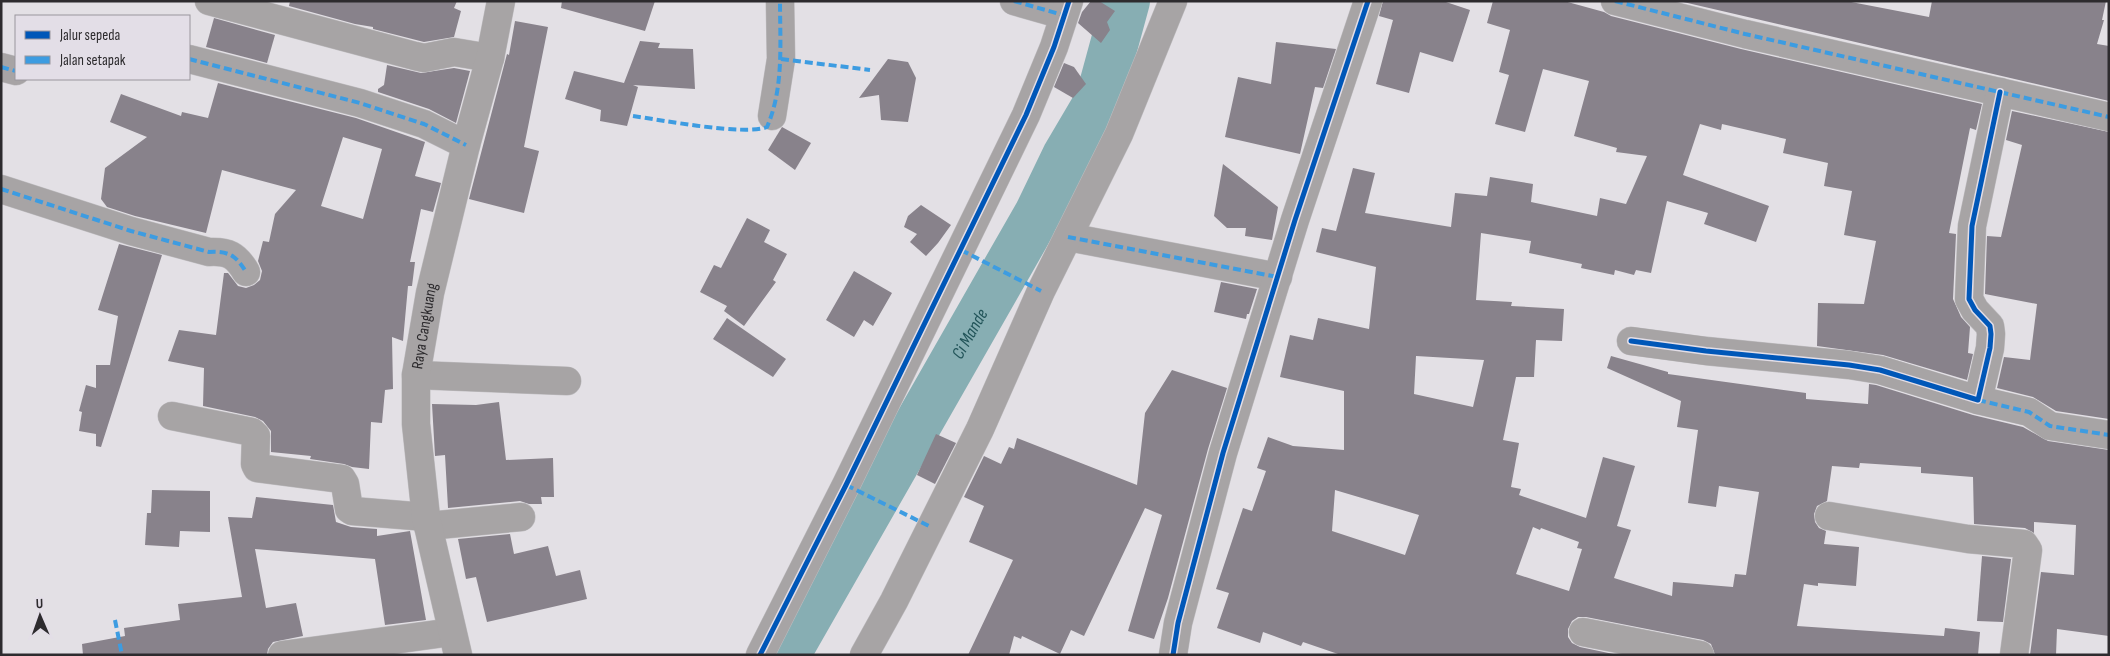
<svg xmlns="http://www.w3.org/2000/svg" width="2110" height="656" viewBox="0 0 2110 656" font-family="'Sofia Sans Condensed',sans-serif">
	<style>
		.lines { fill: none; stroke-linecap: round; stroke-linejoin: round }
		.river { stroke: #87aeb3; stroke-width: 48 }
		.building { fill: #88828b; fill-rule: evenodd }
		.street-casing { stroke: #bfbdc0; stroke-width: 29 }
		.secondary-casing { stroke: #bfbdc0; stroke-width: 29 }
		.street { stroke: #a7a4a5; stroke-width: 28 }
		.secondary { stroke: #a7a4a5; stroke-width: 28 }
		.quiet { stroke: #3d9ce1; stroke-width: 4; stroke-dasharray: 8 4; stroke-linecap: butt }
		.cycleway-casing { stroke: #e3dee7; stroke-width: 8 }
		.cycleway { stroke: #0057b8; stroke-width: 5 }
		.labels { text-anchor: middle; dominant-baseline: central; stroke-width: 5; stroke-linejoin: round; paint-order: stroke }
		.street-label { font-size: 16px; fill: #2d2b2e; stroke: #e3dee7 }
		.water-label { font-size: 18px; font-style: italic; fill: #225459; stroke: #e3dee7 }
	</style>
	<rect width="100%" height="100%" fill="#e3e0e5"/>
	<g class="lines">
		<path class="river" id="s1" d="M786,655l253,-443 27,-56 33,-56 27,-99"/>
	</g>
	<g class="building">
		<path d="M290,1h167l-3,7 7,3 -7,26 -30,5 -51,-13v-2l-18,-3 -66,-18z"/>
		<path d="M562,1h93l-10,30 -84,-23z"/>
		<path d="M1091,1h8l16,10 -8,11 3,8 -9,13 -23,-20 4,-11z"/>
		<path d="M1383,1h60l27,9 -17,52 -33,-10 -11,41 -33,-9 17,-64 -14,-4z"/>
		<path d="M1493,1h71l40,11 7,4 130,33 241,55 -6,26 -6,-2 -21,105 7,1 -3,65 8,18 9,10 -2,26 5,1 -6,26 -84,-25 -66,-9 1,-43 46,1 12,-63 -32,-6 8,-44 -28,-5 4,-23 -45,-10 3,-14 -64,-15 -1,6 -21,-6 -17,51 86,31 -13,36 -52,-18 4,-11 -41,-12 -16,72 -15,-3 -2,5 -19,-5 -1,5 -33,-7 1,-4 -53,-11 2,-12 -50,-8 -5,67 36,2 -1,4 53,3 -2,32 -26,-1 -2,37h-18l-13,63 16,3 -8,44 10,2 -2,6 67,23 17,-61 32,9 -18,60 14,4 -17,48 58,18 1,-14 60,5 2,-13 11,1 13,-83 -40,-6 -3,21 -28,-4 10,-73 -21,-3 4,-26 -74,-33 4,-12 57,16v2l138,19v6l62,5 1,-20 7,1 97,30 50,12 25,14 61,9v186l-52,-7 -1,26h-26l11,-83 33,3 2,-50 -42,-3v11l-9,-5 -51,-4 -1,-47 -52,-4v-6l-61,-4 -1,5 -27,-2 -5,35 -10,5 -3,8 1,8 4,6 7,3 -2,13 35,3 -3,39 -38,-3v3l-14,-2 -7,42 147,10 1,-8 35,4 -2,23h-263l-4,-11 -8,-4 -117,-23h-8l-6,4 -4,8v8l4,6 8,4 38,8h-277l-38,-13 -2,4 -38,-14 -3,11 -43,-15 12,-35 -13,-4 27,-81 9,3 14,-40 -9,-3 11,-31 25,9 51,4v-59l-64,-14 10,-42 23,5 5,-22 51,11 7,-62 -60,-15 6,-24 14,3 17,-63 22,5 -10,40 86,14 4,-34 32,3 3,-19 43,7 -2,18 66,14 3,-18 26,6 21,-48 -31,-4 1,-4 -43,-12 15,-55 -46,-12 -18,63 -30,-8 14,-49 -10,-3 11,-42 -23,-7zM1416,356l68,4 -11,47 -59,-13zM1335,490l84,25 -14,40 -73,-24zM1533,527l7,3 1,-2 38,14 -2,6 5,1 -13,42 -53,-17z"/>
		<path d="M1679,1h167l83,16 3,-16h174l-4,19h2l-7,24 12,2v55z"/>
		<path d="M214,18l61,17 -8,28 -61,-16z"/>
		<path d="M515,21l33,6 -24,120 15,4 -15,62 -55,-14 38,-145 2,1z"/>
		<path d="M640,41l20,2 -2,5 35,1 2,40 -62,-4 5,2 -11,39 -27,-5 1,-11 -36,-11 9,-28 50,12z"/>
		<path d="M1276,42l60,7 -13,39 -8,-1 -15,67 -75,-17 13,-60 33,7z"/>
		<path d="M888,59l20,3 8,16 -8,44 -27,-2 -2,-25 -20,3z"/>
		<path d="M1064,63l10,4 12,17 -13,14 -19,-11z"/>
		<path d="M387,65l34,8 33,-5 16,3 -14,52 -27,-14 -51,-17v-3l6,-4z"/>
		<path d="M218,83l138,35 69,24 -10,34 26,7 -8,29 -12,-3 -11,53h5l-3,24h-4l-5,55 -11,-4 1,52 -8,1 -3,33 -11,-1 -2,47 -17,-2 -8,-3 -34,-5 1,-3 -40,-4v-21l-8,-10 -8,-4 -52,-11 1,-38 -36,-7 11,-31 37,5 8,-62h4l10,13 8,2 8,-3 6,-5 2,-9 -4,-10 5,-20 6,1 6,-28 21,-24 -74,-20 -16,63 -71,-17 -28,-9 -6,-8 4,-31 42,-31 -37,-15 11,-28 60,22 1,-4 26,6zM343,137l39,12 -19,70 -42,-13z"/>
		<path d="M2012,111l97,21v287l-53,-8 -23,-14 -36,-9 7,-31 26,3 7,-56 -52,-10 2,-58 14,1 21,-92 -16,-5z"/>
		<path d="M782,127l29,16 -16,27 -27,-20z"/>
		<path d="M1223,164l55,43 -6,33 -27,-4 1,-8h-19l-13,-12z"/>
		<path d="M921,205l30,20 -13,18 -12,13 -16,-14 7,-8 -13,-7 4,-11z"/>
		<path d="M747,218l23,12 -6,12 23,12 -14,26 3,2 -32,44 -20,-15 3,-5 -27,-14 14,-27 7,3z"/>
		<path d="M119,244l43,11 -61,192 -5,-1v-12l-17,-3 3,-19 -3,-1 7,-26 10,3v-23h14l8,-49 -20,-6z"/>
		<path d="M854,271l38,22 -19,33 -9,-6 -10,17 -28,-17z"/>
		<path d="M1221,282l36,7 -8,25h-2l-1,5 -32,-7z"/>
		<path d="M727,318l59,41 -13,18 -60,-38z"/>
		<path d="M1172,370l55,18 -19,61 -40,149 -14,41 -26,-8 34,-116 -17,-7 -61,128 -13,-6 -11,24 -38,-18 -1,3 -7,-3 -5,19h-41l45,-95 -44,-18 15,-36 -20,-9 20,-41 17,8 8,-17 5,2 3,-11 120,47 8,-72z"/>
		<path d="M499,402l7,58 47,-2 1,39h-13l1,7h-13l-9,-3 -72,7 -3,-53 -10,1 -3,-52 44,1z"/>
		<path d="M936,434l20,9 -21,41 -18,-9z"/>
		<path d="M152,490l58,1v41l-30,-1 -1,16 -34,-2 2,-32h4z"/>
		<path d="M256,497l77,8 3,17 15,5 26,2v7l33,-5 16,89 -41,5 -10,-66 -120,-10 11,59 30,-5 7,33 -30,6 -5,7 -1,6h-184l-1,-11 43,-8 -1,-8 56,-8 -2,-16 64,-7 -14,-80 24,1z"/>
		<path d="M510,534l4,20 34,-8 8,30 24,-6 7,29 -100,23 -11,-45 -10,2 -8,-40z"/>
		<path d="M1982,556l29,3 -8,63 -26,-1z"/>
	</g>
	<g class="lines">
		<g class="street-casing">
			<g id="street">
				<path d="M209,1l206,55 9,2 30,-6 36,6"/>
				<path d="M1014,1l49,14"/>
				<path d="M1615,1l130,33 364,83"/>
				<path d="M189,59l171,44 64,21 42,21"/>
				<path d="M1,67l15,4"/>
				<path d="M772,116l9,-57 -1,-58"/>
				<path d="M1,189l130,42 78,21c19,-1 27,3 37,20"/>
				<path d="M1068,237l210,40"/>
				<path d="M1631,341l75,10 143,14 31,5 98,30 12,-52 1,-14 -1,-8 -15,-16 -6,-11 3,-73 28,-134"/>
				<path d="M416,375l151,6"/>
				<path d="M1978,400l51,12 21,14 59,9"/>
				<path d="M172,416l80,16 4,4 -1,28 2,4 85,11 3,5 4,25 3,2 74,6"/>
				<path d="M1829,516l139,23 56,5 4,6 -14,105"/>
				<path d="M428,526l93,-9"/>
				<path d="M1583,632l117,23"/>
				<path d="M282,655l170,-23"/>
				<path d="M760,655l86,-170 180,-370 28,-68 15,-46"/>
				<path d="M864,655l30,-54 86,-172 61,-138 78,-157 54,-133"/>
				<path d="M1173,655l5,-32 45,-170 72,-233 73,-219"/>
			</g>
		</g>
		<g class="secondary-casing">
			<g id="secondary">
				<path id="s2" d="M458,655l-32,-138 -10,-93v-49l14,-82 36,-148 24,-87 11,-57"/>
			</g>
		</g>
		<use href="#street" class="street"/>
		<use href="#secondary" class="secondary"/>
		<g class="quiet">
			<path d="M1014,1l49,14"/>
			<path d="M1615,1l130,33 364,83"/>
			<path d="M189,59l171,44 64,21 42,21"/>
			<path d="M781,59l89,11"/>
			<path d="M1,67l15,4"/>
			<path d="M633,116c28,4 112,20 134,11 17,-39 13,-84 13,-126"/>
			<path d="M1,189l130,42 78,21c19,-1 27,3 37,20"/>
			<path d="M1068,237l210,40"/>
			<path d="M961,250l80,41"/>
			<path d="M1978,400l51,12 21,14 59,9"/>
			<path d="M846,485l85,42"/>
			<path d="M115,620l7,35"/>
		</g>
		<g class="cycleway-casing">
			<g id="cycleway">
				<path d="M1631,341l75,10 143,14 31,5 98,30 12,-52 1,-14 -1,-8 -15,-16 -6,-11 3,-73 28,-134"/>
				<path d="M760,655l86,-170 180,-370 28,-68 15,-46"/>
				<path d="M1173,655l5,-32 45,-170 72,-233 73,-219"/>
			</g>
		</g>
		<use href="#cycleway" class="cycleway"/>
	</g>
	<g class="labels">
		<g class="street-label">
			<text stroke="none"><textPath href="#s2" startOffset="334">Raya Cangkuang</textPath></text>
		</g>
		<g class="water-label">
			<text stroke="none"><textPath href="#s1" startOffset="370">Ci Mande</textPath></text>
		</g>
	</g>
	<rect width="2110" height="656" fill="none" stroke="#2d2b2e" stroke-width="5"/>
	<rect x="15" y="15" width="175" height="65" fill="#e3dee7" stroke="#9a969d"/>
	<rect x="25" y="31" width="25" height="8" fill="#0057b8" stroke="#9a969d"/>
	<text x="60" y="40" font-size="15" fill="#2d2b2e">Jalur sepeda</text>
	<rect x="25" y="56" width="25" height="8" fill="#3d9ce1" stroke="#9a969d"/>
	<text x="60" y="65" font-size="15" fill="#2d2b2e">Jalan setapak</text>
	<g transform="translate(40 616) rotate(358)" stroke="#e3dee7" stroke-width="4" paint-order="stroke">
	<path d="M0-4L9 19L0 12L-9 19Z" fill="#2d2b2e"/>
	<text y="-8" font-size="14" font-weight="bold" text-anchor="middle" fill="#2d2b2e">U</text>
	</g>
</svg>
